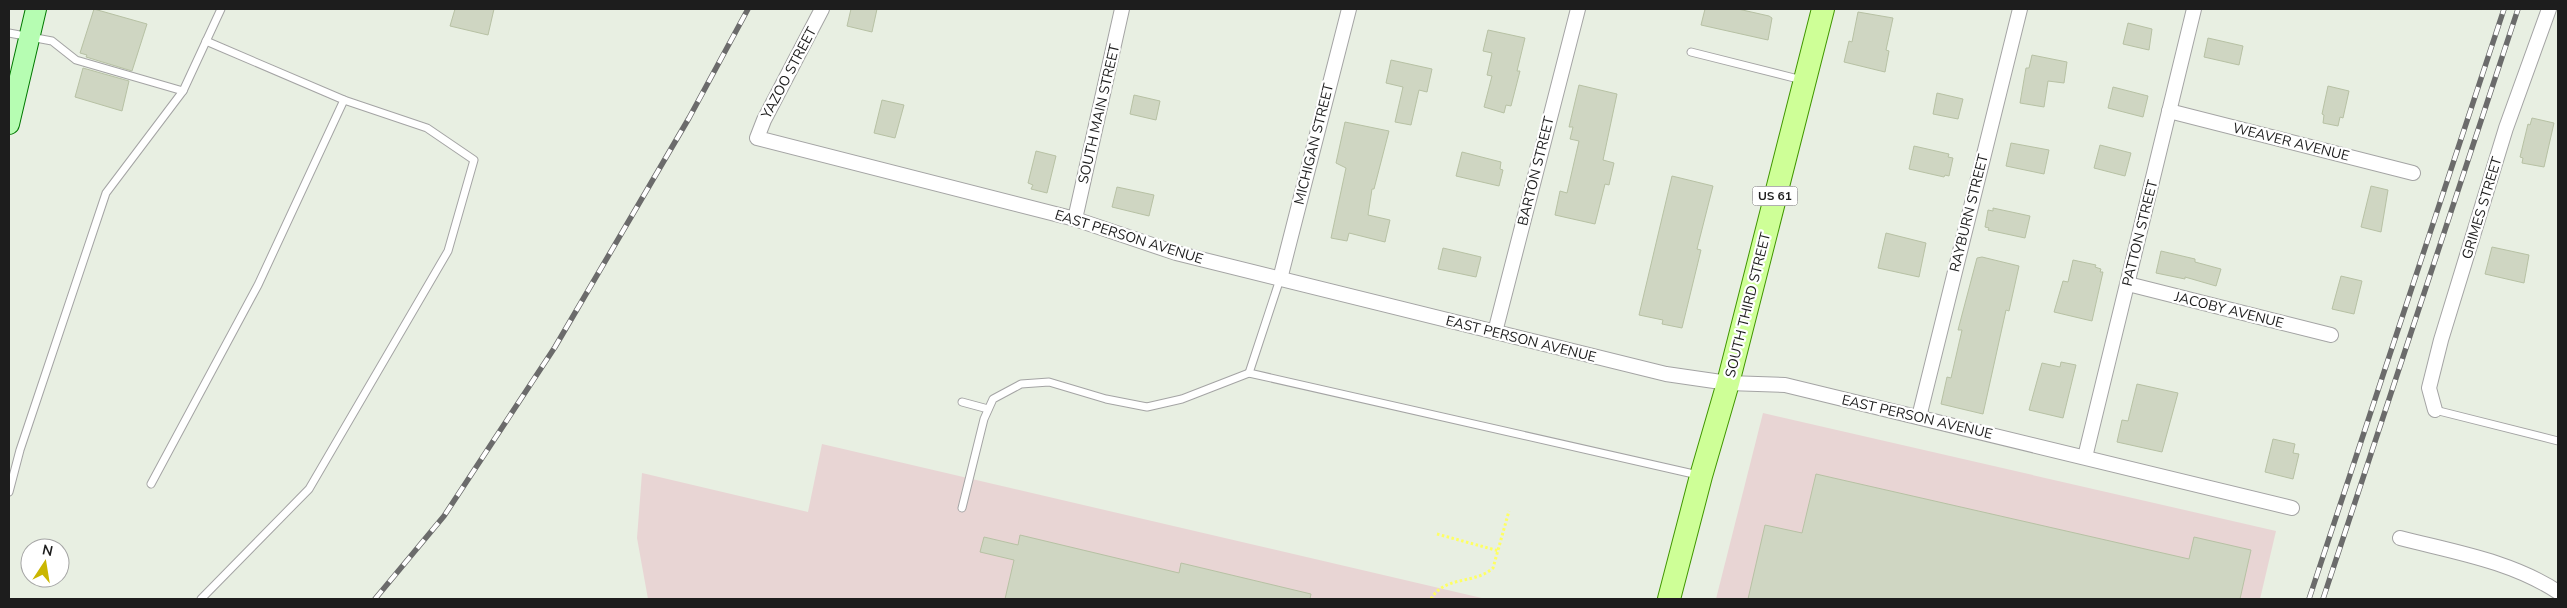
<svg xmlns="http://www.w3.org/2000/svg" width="2567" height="608" viewBox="0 0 2567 608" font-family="'Nunito Sans',sans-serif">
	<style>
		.industrial { fill: #e8d5d4 }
		.building { fill: #cfd6c2; stroke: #b7c1a4 }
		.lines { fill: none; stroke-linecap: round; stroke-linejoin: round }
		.service-casing { stroke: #a4a4a4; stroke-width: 9 }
		.minor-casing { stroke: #a4a4a4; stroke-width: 16 }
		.secondary-casing { stroke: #007801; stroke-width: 22 }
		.primary-casing { stroke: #409600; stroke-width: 24 }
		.path { stroke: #feff63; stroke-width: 3; stroke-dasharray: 2.5 2.5; stroke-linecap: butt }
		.service { stroke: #fff; stroke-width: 7 }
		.minor { stroke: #fff; stroke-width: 14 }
		.secondary { stroke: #b6fdb2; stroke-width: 20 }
		.primary { stroke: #ceff97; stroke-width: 22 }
		.rail-casing { stroke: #6b6b6b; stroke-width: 5.5 }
		.rail { stroke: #fff; stroke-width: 4; stroke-dasharray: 11; stroke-linecap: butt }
		.labels { text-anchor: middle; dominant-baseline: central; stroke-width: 4.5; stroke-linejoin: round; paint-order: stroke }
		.shield { fill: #fff; stroke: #616161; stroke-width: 1 }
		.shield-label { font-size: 12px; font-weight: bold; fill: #1d1d1d }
		.street-label { font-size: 14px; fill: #1d1d1d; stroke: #fff }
	</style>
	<rect width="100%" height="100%" fill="#e8efe2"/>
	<g class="industrial">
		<path d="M1763,413l513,118 -16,68h-544z"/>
		<path d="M822,444l664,155h-838l-11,-61 5,-65 166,39z"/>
	</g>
	<g class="building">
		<path d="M94,9l53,15 -15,47 -46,-14 1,-2 -7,-2z"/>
		<path d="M455,9h39l-6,26 -38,-9z"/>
		<path d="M851,9h26l-5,23 -25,-6z"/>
		<path d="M1705,9h33l31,7 3,2 -4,22 -67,-15z"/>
		<path d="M1858,12l35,6 -7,32 3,1 -4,21 -41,-10 5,-21 3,1z"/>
		<path d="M2128,23l24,6 -3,21 -26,-6z"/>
		<path d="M1488,30l37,8 -8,33h3l-9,35 -5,-1 -2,8 -20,-6 8,-31 -5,-1 5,-22 -9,-2z"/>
		<path d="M2208,38l35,8 -4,19 -35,-8z"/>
		<path d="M2032,55l35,7 -3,21 -16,-2 -4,26 -24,-4 6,-35h3z"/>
		<path d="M1391,60l41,9 -5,23 -8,-2 -8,35 -16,-3 8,-35 -17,-4z"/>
		<path d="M83,68l46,13 -7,30 -47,-14z"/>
		<path d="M1579,85l38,9 -14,66 11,3 -5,22 -4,-1 -10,40 -40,-9 5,-24 7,2 12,-52 -9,-2 3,-12h-4z"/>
		<path d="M2328,86l21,5 -6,27 -3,-1 -2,9 -15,-3 1,-8 -2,-1z"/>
		<path d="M2113,87l35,9 -5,21 -35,-9z"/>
		<path d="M1937,93l26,6 -5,20 -25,-5z"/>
		<path d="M1134,95l26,6 -4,19 -26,-6z"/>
		<path d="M882,100l22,5 -9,33 -21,-5z"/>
		<path d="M2532,118l22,5 -10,44 -22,-4 1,-5 -3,-1 8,-33 2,1z"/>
		<path d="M1345,122l44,9 -15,58h-2l-4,26 22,5 -5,22 -36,-9 -2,8 -16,-3 15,-70 -10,-5z"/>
		<path d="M2011,143l38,7 -5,24 -38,-8z"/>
		<path d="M2100,145l31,8 -6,23 -31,-8z"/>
		<path d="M1914,146l35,8 -1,3 5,1 -4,18 -4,-1 -1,2 -35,-8z"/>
		<path d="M1036,151l20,5 -9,37 -16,-4 2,-4 -5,-2z"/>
		<path d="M1462,152l39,10 -1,7 3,1 -4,16 -43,-10z"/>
		<path d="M1672,176l41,10 -16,63 4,1 -19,78 -20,-4 1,-4 -24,-5z"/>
		<path d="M2371,186l17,4 -7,42 -20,-5z"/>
		<path d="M1117,187l37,8 -5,21 -37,-9z"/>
		<path d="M1993,208l37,8 -5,22 -37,-8 1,-2 -4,-1 3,-17 5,1z"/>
		<path d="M1886,233l40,10 -7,34 -41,-9z"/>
		<path d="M2492,247l37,8 -5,28 -39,-9z"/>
		<path d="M1443,248l38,9 -5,20 -38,-8z"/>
		<path d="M2161,251l34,8v3l26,7 -5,17 -31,-9v2l-29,-6z"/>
		<path d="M1982,257l37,9 -10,45 -3,-1 -23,104 -42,-10 6,-27 4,1 11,-48h-4l19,-72z"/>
		<path d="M2073,260l23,5 -1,2 6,2 -1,3h3l-11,49 -38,-9 9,-31 5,1z"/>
		<path d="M2341,276l21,5 -8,33 -22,-5z"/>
		<path d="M2061,362l15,3 -13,53 -34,-8 13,-47 18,4z"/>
		<path d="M2137,384l41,9 -16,59 -45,-10 5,-22 6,1z"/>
		<path d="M2273,439l22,5 -2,9 6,1 -6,25 -28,-7z"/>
		<path d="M1816,474l373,85 5,-22 57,13 -11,49h-492l17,-74 37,8z"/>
		<path d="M1020,535l159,38 2,-10 130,31 -1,5h-305l9,-39 -34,-8 4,-15 34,8z"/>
	</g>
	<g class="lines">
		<g class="service-casing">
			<g id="service">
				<path d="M9,33l43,8 24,19 107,31 38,-82"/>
				<path d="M1691,52l111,28"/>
				<path d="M1280,279l-31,94 449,102"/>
				<path d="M962,402l26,7"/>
				<path d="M2435,410l123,31"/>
				<path d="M151,484l107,-199 86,-185 -138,-59"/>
				<path d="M9,492l11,-42 86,-257 77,-102"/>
				<path d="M962,508l22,-89 9,-20 28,-15 28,-2 57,17 41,8 35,-8 67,-26"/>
				<path d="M201,599l108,-110 139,-238 26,-91 -47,-32 -83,-28"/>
			</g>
		</g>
		<g class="minor-casing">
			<g id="minor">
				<path d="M822,9l-58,111 -7,18 318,81 101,34 490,121 62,9 57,2 507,123"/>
				<path d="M2169,111l244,62"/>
				<path d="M1075,219l47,-210"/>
				<path d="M1280,279l69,-270"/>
				<path d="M2128,284l203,51"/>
				<path d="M1495,332l83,-323"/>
				<path d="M2435,410l-6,-22 12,-48 65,-212 43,-119"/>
				<path d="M1919,417l101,-408"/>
				<path d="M2085,457l109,-448"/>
				<path d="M2400,538c54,14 111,23 158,54"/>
			</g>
		</g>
		<g class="secondary-casing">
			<path id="secondary" d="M9,124l27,-115"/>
		</g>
		<g class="primary-casing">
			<path id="primary" d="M1669,599l32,-123 27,-93 95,-374"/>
		</g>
		<g class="path">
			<path d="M1437,534l62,17"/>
			<path d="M1431,599c14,-24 43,-14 62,-31l16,-57"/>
		</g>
		<use href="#service" class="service"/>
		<use href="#minor" class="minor"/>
		<use href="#secondary" class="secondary"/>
		<use href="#primary" class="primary"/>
		<g class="rail-casing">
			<g id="rail">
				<path d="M375,599l69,-83 111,-169 134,-229 59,-109"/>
				<path d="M2309,599l195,-590"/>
				<path d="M2323,599l195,-590"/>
			</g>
		</g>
		<use href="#rail" class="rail"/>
	</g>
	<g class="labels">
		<rect class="shield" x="1752.5" y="186.5" width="45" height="19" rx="4"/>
		<g class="shield-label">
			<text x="1775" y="196">US 61</text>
		</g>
		<g class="street-label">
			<text transform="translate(789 73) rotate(-62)">YAZOO STREET</text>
			<text transform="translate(1099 114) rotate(-77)">SOUTH MAIN STREET</text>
			<text transform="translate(2291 142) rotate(14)">WEAVER AVENUE</text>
			<text transform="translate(1314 144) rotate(-76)">MICHIGAN STREET</text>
			<text transform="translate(1536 171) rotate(-76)">BARTON STREET</text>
			<text transform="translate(2482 208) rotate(-73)">GRIMES STREET</text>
			<text transform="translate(1969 213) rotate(-76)">RAYBURN STREET</text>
			<text transform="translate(2140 233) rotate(-76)">PATTON STREET</text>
			<text transform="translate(1129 237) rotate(17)">EAST PERSON AVENUE</text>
			<text transform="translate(1748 305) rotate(-76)">SOUTH THIRD STREET</text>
			<text transform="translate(2229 310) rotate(14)">JACOBY AVENUE</text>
			<text transform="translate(1521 339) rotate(14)">EAST PERSON AVENUE</text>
			<text transform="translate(1917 417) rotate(13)">EAST PERSON AVENUE</text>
		</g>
	</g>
	<rect width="2567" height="608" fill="none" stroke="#1d1d1d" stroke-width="20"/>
	<g transform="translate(45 563) rotate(12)"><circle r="24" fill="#ffffff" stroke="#a5a5a5"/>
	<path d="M0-4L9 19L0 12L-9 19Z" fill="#cab600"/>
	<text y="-8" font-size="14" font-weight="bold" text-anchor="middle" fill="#1d1d1d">N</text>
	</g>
</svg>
